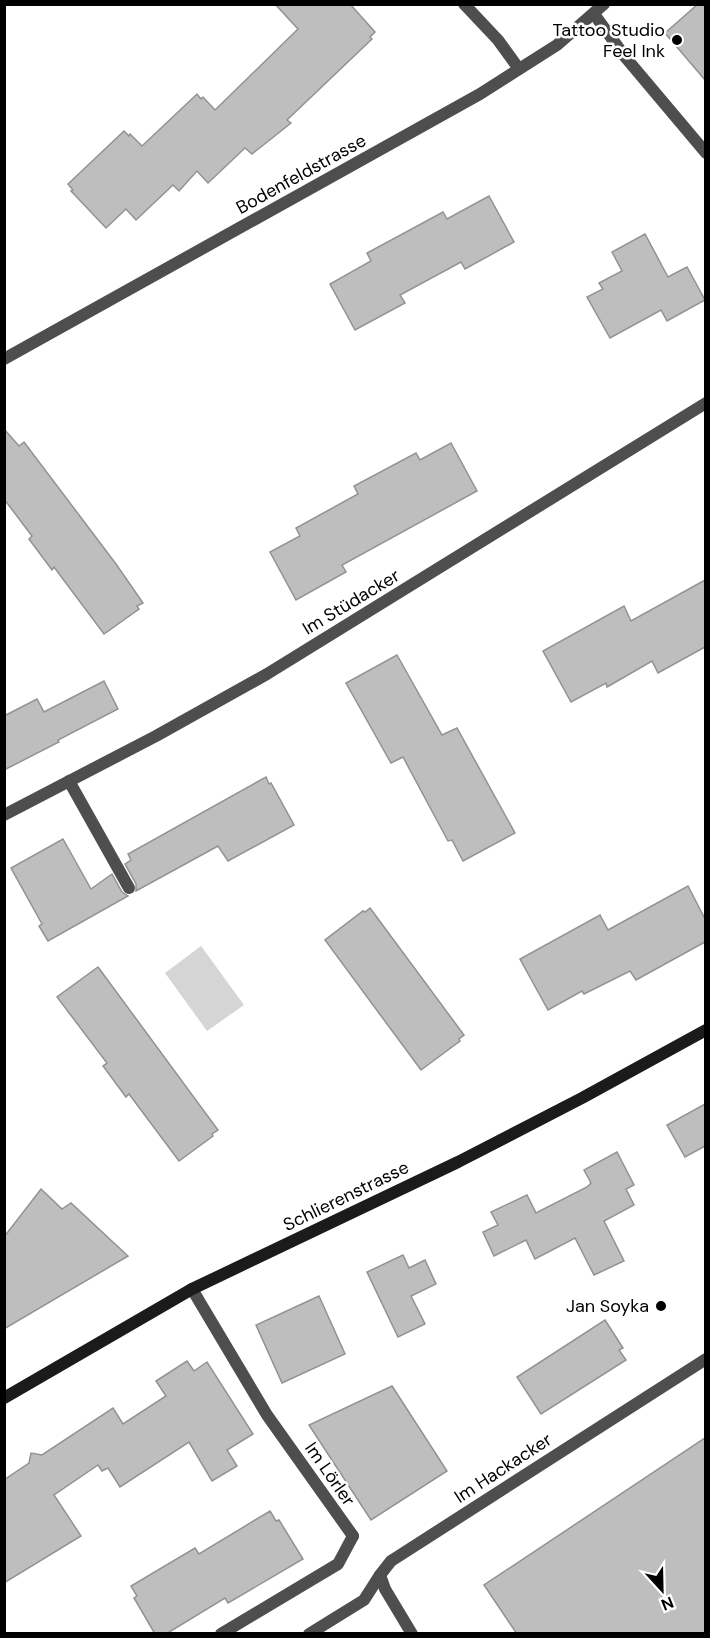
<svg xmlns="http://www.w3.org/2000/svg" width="710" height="1638" viewBox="0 0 710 1638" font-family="'DM Sans',sans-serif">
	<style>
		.green { fill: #d5d5d5 }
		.building { fill: #bebebe; stroke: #929292; stroke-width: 1.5 }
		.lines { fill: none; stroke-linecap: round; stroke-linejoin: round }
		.lane { stroke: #4e4e4e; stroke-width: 12 }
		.street { stroke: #4e4e4e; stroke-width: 12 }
		.secondary { stroke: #1b1b1b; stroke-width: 12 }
		.poi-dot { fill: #000; stroke: #fff; stroke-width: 2 }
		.labels { text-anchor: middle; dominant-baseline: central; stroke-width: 5; stroke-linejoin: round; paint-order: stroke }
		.poi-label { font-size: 18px; fill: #000; stroke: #fff; text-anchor: end }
		.street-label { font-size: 18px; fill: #000; stroke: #fff }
	</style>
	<rect width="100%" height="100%" fill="#fff"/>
	<path class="green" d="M201,946l43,59 -37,26 -42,-58z"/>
	<g class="building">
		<path d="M275,4h75l25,28 -5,5 2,2 -85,81 4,3 -39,31 -7,-6 -37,35 -11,-12 -18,20 -6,-6 -37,35 -10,-11 -20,19 -35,-37 2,-1 -5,-6 56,-53 5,5 1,-2 12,12 55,-52 4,5 2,-2 12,13 83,-81z"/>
		<path d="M698,4h7v76l-40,-47z"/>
		<path d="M489,196l25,46 -49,27 -4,-7 -61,33 5,8 -50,27 -25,-46 41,-23 -4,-8 76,-41 4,7z"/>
		<path d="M645,234l23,43 19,-10 18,33 -38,21 -6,-11 -51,28 -23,-41 16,-8 -4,-6 23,-12 -10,-19z"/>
		<path d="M4,429l15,17 5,-4 92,122 27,39 -6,3 2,3 -35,25 -50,-67 -2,3 -23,-31 3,-3 -28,-37z"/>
		<path d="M451,443l26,48 -135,74 4,7 -50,28 -26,-48 30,-16 -4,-8 62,-34 -4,-8 62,-33 4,7z"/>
		<path d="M705,580v67l-47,26 -6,-12 -45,26 -1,-4 -35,19 -28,-51 81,-45 7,15z"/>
		<path d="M397,655l45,80 15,-7 58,105 -52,28 -11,-21 -4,1 -45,-84 -12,6 -45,-80z"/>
		<path d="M104,681l14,28 -60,31 1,2 -55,28v-54l33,-17 7,13z"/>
		<path d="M266,777l3,7 2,-1 23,42 -66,36 -10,-15 -82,45v-7l-11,-20 6,-4 -3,-6z"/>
		<path d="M63,839l28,50 21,-15 10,18 6,4 -80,45 -9,-15 3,-2 -31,-56z"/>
		<path d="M688,886l17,33v23l-69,38 -6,-9 -46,23 -2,-3 -34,19 -28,-51 80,-44 8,15z"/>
		<path d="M370,908l94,127 -5,4 1,2 -39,29 -96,-130 38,-29 2,1z"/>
		<path d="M98,967l120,163 -6,4 1,2 -34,25 -50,-67 -3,3 -23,-31 4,-3 -50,-66z"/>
		<path d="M705,1104v42l-20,11 -18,-32z"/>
		<path d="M617,1152l17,33 -8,4 8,16 -30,16 20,40 -30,14 -19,-37 -40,21 -9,-19 -32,16 -11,-24 15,-7 -7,-13 36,-17 9,18 51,-26 4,-4 -7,-13z"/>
		<path d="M41,1189l21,20 9,-6 57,53 -124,73v-92z"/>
		<path d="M403,1255l6,13 16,-8 11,24 -25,12 14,28 -27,13 -31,-65z"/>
		<path d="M319,1296l26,58 -63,29 -26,-58z"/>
		<path d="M605,1320l18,28 -4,2 7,10 -85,54 -24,-37z"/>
		<path d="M187,1361l7,10 13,-9 46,72 -26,16 10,16 -25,15 -23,-39 -69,45 -12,-19 -6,3 -4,-6 -44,30 27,41 -77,47v-103l25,-17 2,-10 11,2 71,-47 10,16 43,-28 -10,-15z"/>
		<path d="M392,1386l55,85 -76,49 -62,-95z"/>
		<path d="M705,1438v196h-188l-33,-49z"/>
		<path d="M270,1511l6,10 3,-1 24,39 -75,44 -3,-5 -59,36h-11l-21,-36 3,-2 -6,-10 64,-38 4,6z"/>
	</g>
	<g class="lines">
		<g class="lane">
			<path d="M69,781l60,107"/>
			<path d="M221,1634l117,-70 15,-28"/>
			<path d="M309,1634l55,-34 16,-25"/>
		</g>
		<g class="street">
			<path d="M464,4l34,36 21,29"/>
			<path d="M594,14l32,44 80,95"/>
			<path d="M4,359l476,-265 77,-49 47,-41"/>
			<path d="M4,815l152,-79 111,-62 439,-271"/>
			<path d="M192,1289l75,126 86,121"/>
			<path d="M412,1634l-27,-45 -5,-14 11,-14 315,-202"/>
		</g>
		<path class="secondary" d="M4,1398l188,-109 266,-127 124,-64 124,-68"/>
	</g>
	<g class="poi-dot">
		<circle cx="677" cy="40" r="6"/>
		<circle cx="661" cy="1306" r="6"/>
	</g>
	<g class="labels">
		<g class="poi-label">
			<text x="665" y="30">Tattoo Studio<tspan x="665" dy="21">Feel Ink</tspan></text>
			<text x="649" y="1306">Jan Soyka</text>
		</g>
		<g class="street-label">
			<text transform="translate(301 174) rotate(-29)">Bodenfeldstrasse</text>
			<text transform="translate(351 602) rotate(-31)">Im Stüdacker</text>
			<text transform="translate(346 1196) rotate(-26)">Schlierenstrasse</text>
			<text transform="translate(503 1468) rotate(-33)">Im Hackacker</text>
			<text transform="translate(330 1474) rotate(55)">Im Lörler</text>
		</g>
	</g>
	<rect width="710" height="1638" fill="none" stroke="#000000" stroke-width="12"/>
	<g transform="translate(662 1590) rotate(158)" stroke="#ffffff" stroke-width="4.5" paint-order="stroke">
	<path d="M0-4.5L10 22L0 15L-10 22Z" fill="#000000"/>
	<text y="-9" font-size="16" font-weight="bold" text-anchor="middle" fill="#000000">N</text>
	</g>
</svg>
